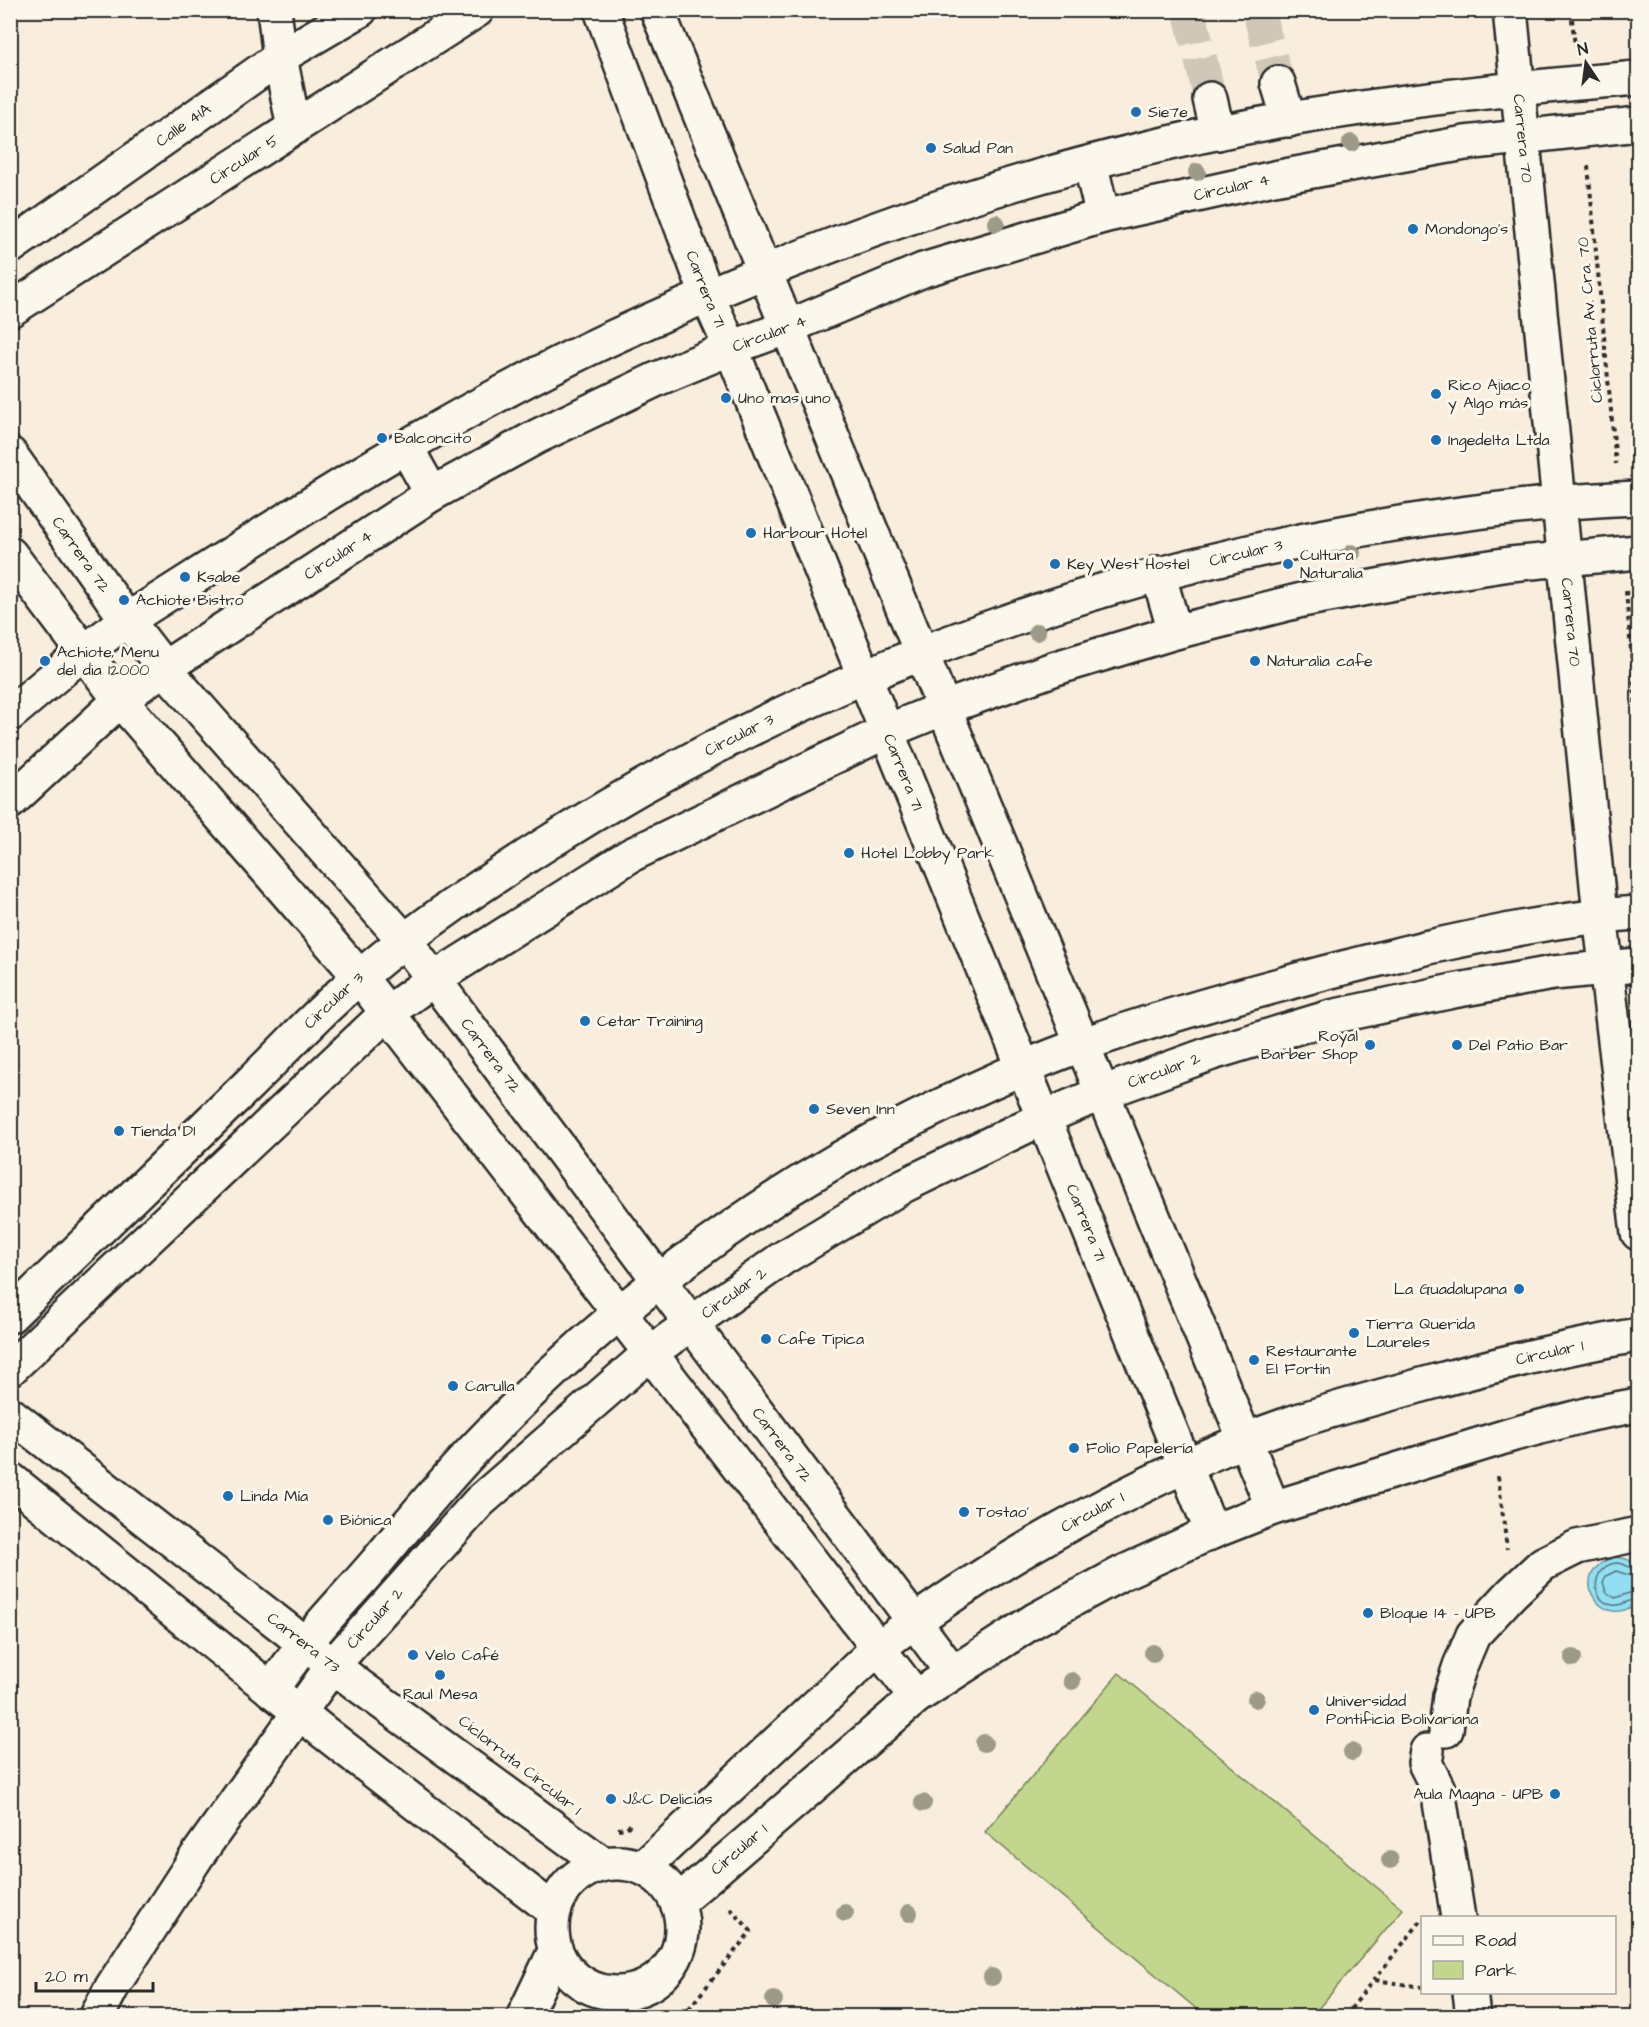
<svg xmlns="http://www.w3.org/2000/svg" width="1649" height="2027" viewBox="0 0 1649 2027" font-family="'Architects Daughter',sans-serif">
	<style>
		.green { fill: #c2d78d; stroke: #76815c; stroke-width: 1.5 }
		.water { fill: #92def2; stroke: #6996a2; stroke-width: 1.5 }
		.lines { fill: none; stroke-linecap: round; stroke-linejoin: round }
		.shore { stroke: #54737b; stroke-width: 1.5 }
		.minor-tunnel { stroke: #d0c7b9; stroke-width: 33; stroke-dasharray: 33 16; stroke-linecap: butt }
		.minor-casing { stroke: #2b2b2b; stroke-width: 38 }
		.path { stroke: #2b2b2b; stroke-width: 4; stroke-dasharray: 4.5 4.5; stroke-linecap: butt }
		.minor { stroke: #fbf7ec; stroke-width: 33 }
		.tree { fill: #9d9a89 }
		.poi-dot { fill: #1f6fb2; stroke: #fbf7ec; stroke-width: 2 }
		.labels { text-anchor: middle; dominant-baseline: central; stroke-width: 6; stroke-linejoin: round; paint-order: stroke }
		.poi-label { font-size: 16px; fill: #2b2b2b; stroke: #fbf7ec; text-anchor: start }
		.street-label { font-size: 16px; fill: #2b2b2b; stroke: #fbf7ec }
	</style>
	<rect width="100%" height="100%" fill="#f9eedd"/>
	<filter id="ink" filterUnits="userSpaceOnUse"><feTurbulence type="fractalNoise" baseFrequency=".0167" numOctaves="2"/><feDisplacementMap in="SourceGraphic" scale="12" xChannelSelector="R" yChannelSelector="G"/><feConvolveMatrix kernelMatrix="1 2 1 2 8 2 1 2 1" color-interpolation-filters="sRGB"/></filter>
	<g filter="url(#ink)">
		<path class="green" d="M1119,1673l284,236 -91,107h-107l-220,-184z"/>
		<path class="water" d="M1614,1557c31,2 25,19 24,43 -29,36 -78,-24 -24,-43z"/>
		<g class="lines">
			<g class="shore">
				<path d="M1638,1571c-7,-1 -12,-8 -21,-8 -24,1 -29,37 -5,42 11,2 17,-6 26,-7"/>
				<path d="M1638,1578l-22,-7 -10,5 -3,6 3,10 9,6 23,-8"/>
			</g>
			<g class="minor-tunnel">
				<path d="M1189,10l21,89"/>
				<path d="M1258,10l20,73"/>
			</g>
			<g class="minor-casing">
				<g id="minor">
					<path d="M274,10l6,47 14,71"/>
					<path id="s1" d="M601,10l106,285 24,53 481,1184"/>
					<path d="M657,10l616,1498"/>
					<path id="s2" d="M1510,10l90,905 38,318"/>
					<path d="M1278,83l11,37"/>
					<path d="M1210,99l8,34"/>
					<path d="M1090,163l13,53"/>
					<path id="s3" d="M10,247l270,-190 80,-47"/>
					<path id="s4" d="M10,310l467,-300"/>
					<path d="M406,447l26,47"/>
					<path id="s5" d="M10,454l117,166 37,48 241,273 547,731"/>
					<path d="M10,554l110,146 239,276 557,721"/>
					<path d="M1158,573l17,59"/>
					<path d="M10,714l74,-62 43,-32c155,-98 313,-202 480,-280 217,-101 446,-181 683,-221 115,-19 231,-32 348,-41"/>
					<path id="s6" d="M10,802l110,-102 44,-32 268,-174 106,-58 119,-57 74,-31 57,-21 135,-57 180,-54 171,-38 191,-35 173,-19"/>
					<path id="s7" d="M10,1316c79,-76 158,-153 237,-230 38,-37 74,-77 115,-111 57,-49 121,-91 184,-131 248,-157 523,-263 812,-314 93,-16 186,-29 280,-32"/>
					<path d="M10,1369l377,-356 47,-34 197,-124 254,-123 59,-24 112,-40 119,-36 127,-32 130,-24 78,-12 128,-12"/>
					<path id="s8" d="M10,1414l348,271 245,179"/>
					<path d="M10,1479l311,251 233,181"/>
					<path d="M271,1690c11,-16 22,-31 34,-46 22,-28 47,-53 70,-80 35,-42 69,-84 107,-123 122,-127 271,-242 430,-321 55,-28 113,-55 172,-76 66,-23 135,-43 203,-61 47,-14 95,-24 142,-36 69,-15 139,-30 209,-34"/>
					<path d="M1446,1730l4,-34 10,-30 13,-31 39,-42 31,-29 34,-17 61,-13"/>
					<path d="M1427,1751l-2,12 13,26 20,129"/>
					<circle cx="617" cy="1928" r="65"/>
					<path id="s9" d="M643,1868l235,-220c85,-64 175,-118 271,-165 43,-21 88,-41 134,-57 45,-16 92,-28 139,-41 72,-20 143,-38 216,-50"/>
					<path id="s10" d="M677,1903l239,-206 119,-77 87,-47 90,-41 61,-24 241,-74 76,-20 48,-9"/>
					<path d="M1470,1992l3,24"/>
					<path id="s11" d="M97,2016l15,-29 85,-131 136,-191 146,-163 171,-149 133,-95 120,-72 140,-68 59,-25 110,-40 119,-36 122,-26 100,-18 85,-8"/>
					<path d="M524,2016l31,-65"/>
				</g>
			</g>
			<g class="path">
				<path d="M1571,10l4,36"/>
				<path d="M1588,166l28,298"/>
				<path d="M1626,591l12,142"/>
				<path d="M1498,1476l9,73"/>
				<path d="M618,1829l8,-1 7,-5"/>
				<path d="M1375,1980l47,7"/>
				<path d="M683,2016l68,-85 -22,-24"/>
				<path d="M1345,2016l76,-95"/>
			</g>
			<use href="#minor" class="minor"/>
		</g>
		<g class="tree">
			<circle cx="1351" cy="143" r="9"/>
			<circle cx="1197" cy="172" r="9"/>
			<circle cx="996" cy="223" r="9"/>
			<circle cx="1352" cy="553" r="9"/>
			<circle cx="1037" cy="632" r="9"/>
			<circle cx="1153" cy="1653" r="9"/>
			<circle cx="1573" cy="1658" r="9"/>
			<circle cx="1072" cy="1681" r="9"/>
			<circle cx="1256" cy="1699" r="9"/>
			<circle cx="984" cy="1743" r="9"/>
			<circle cx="1352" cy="1752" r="9"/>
			<circle cx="923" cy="1803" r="9"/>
			<circle cx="1390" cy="1860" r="9"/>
			<circle cx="845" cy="1913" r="9"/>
			<circle cx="909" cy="1913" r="9"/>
			<circle cx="992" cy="1977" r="9"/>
			<circle cx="774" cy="2000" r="9"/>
		</g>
	</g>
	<g class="poi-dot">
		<circle cx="1136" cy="112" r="6"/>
		<circle cx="931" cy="148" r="6"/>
		<circle cx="1413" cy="229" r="6"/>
		<circle cx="1436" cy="394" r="6"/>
		<circle cx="726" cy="398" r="6"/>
		<circle cx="382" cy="438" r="6"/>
		<circle cx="1436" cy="440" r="6"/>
		<circle cx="751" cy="533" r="6"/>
		<circle cx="1055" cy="564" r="6"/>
		<circle cx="1288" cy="564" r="6"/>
		<circle cx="185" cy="577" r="6"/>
		<circle cx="124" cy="600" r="6"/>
		<circle cx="45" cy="661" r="6"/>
		<circle cx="1255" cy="661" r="6"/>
		<circle cx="849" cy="853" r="6"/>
		<circle cx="585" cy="1021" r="6"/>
		<circle cx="1370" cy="1045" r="6"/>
		<circle cx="1457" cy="1045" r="6"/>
		<circle cx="814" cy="1109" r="6"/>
		<circle cx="119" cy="1131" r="6"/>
		<circle cx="1519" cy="1289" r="6"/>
		<circle cx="1354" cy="1333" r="6"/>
		<circle cx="766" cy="1339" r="6"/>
		<circle cx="1254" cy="1360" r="6"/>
		<circle cx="453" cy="1386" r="6"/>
		<circle cx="1074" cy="1448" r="6"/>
		<circle cx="228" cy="1496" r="6"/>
		<circle cx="964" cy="1512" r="6"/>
		<circle cx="328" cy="1520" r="6"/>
		<circle cx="1368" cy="1613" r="6"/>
		<circle cx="413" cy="1655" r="6"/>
		<circle cx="440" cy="1675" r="6"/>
		<circle cx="1314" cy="1710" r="6"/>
		<circle cx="1555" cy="1794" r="6"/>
		<circle cx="611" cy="1799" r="6"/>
	</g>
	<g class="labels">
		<g class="poi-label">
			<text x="1148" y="112">Sie7e</text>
			<text x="943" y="148">Salud Pan</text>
			<text x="1425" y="229">Mondongo's</text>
			<text x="1448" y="385">Rico Ajiaco<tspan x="1448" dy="18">y Algo más</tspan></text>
			<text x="738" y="398">Uno mas uno</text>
			<text x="394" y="438">Balconcito</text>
			<text x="1448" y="440">Ingedelta Ltda</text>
			<text x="763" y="533">Harbour Hotel</text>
			<text x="1300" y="555">Cultura<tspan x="1300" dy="18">Naturalia</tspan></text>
			<text x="1067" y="564">Key West Hostel</text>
			<text x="197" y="577">Ksabe</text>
			<text x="136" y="600">Achiote Bistro</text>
			<text x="57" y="652">Achiote, Menu<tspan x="57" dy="18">del dia 12000</tspan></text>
			<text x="1267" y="661">Naturalia cafe</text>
			<text x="861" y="853">Hotel Lobby Park</text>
			<text x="597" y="1021">Cetar Training</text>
			<text x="1358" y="1036" text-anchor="end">Royal<tspan x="1358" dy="18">Barber Shop</tspan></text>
			<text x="1469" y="1045">Del Patio Bar</text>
			<text x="826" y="1109">Seven Inn</text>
			<text x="131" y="1131">Tienda D1</text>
			<text x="1507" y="1289" text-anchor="end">La Guadalupana</text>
			<text x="1366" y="1324">Tierra Querida<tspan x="1366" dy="18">Laureles</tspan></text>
			<text x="778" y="1339">Cafe Tipica</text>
			<text x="1266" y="1351">Restaurante<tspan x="1266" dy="18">El Fortin</tspan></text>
			<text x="465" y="1386">Carulla</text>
			<text x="1086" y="1448">Folio Papelería</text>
			<text x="240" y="1496">Linda Mía</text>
			<text x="976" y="1512">Tostao’</text>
			<text x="340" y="1520">Biónica</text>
			<text x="1380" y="1613">Bloque 14 - UPB</text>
			<text x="425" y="1655">Velo Café</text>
			<text x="440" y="1694" text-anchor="middle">Raul Mesa</text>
			<text x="1326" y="1701">Universidad<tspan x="1326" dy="18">Pontificia Bolivariana</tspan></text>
			<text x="1543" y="1794" text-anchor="end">Aula Magna - UPB</text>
			<text x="623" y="1799">J&amp;C Delicias</text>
		</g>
		<g class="street-label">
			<text stroke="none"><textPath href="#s3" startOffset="212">Calle 41A</textPath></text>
			<text stroke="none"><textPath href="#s2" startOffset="129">Carrera 70</textPath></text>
			<text stroke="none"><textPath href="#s4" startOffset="278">Circular 5</textPath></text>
			<text stroke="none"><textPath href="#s6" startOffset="1384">Circular 4</textPath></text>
			<text stroke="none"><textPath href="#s1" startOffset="298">Carrera 71</textPath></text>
			<text transform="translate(1590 320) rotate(-95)">Ciclorruta Av. Cra. 70</text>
			<text stroke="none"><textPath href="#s6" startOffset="898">Circular 4</textPath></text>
			<text stroke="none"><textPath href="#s7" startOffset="1478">Circular 3</textPath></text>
			<text stroke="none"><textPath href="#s5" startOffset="123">Carrera 72</textPath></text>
			<text stroke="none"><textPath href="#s6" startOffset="412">Circular 4</textPath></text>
			<text stroke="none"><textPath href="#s2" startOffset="615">Carrera 70</textPath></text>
			<text stroke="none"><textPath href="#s7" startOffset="938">Circular 3</textPath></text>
			<text stroke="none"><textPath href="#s1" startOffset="820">Carrera 71</textPath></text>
			<text stroke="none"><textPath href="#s7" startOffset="452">Circular 3</textPath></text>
			<text stroke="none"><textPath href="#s5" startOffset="771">Carrera 72</textPath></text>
			<text stroke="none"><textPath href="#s11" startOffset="1458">Circular 2</textPath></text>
			<text stroke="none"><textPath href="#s1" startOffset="1306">Carrera 71</textPath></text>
			<text stroke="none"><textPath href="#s11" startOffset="972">Circular 2</textPath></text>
			<text stroke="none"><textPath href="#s9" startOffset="1062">Circular 1</textPath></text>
			<text stroke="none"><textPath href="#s5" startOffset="1257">Carrera 72</textPath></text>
			<text stroke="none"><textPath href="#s9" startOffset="576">Circular 1</textPath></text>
			<text stroke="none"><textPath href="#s11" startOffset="486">Circular 2</textPath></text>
			<text stroke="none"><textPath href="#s8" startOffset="372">Carrera 73</textPath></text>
			<text transform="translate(520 1765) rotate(38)">Ciclorruta Circular 1</text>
			<text stroke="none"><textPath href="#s10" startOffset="82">Circular 1</textPath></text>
		</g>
	</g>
	<rect width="1649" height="2027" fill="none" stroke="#fbf7ec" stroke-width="36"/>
	<rect x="18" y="18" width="1613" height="1991" fill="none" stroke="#2b2b2b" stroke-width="2" filter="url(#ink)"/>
	<rect x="1421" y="1916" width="195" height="78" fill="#fbf7ec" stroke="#a8a59f" stroke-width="1.5"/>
	<rect x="1433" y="1936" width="30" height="9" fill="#fbf7ec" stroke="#a8a59f" stroke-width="1.5"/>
	<text x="1475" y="1946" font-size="18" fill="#2b2b2b">Road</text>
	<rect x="1433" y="1961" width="30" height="18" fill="#c2d78d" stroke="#a8a59f" stroke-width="1.5"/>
	<text x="1475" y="1976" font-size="18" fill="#2b2b2b">Park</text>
	<g transform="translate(1586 63) rotate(347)" stroke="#fbf7ec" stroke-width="4.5" paint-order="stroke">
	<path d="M0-4.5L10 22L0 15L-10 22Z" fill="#2b2b2b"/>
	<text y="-9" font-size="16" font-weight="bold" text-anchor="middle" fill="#2b2b2b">N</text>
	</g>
	<path d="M36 1982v9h117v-9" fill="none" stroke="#2b2b2b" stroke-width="3"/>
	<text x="45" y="1982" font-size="18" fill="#2b2b2b" stroke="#fbf7ec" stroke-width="4.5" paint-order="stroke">20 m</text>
</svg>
